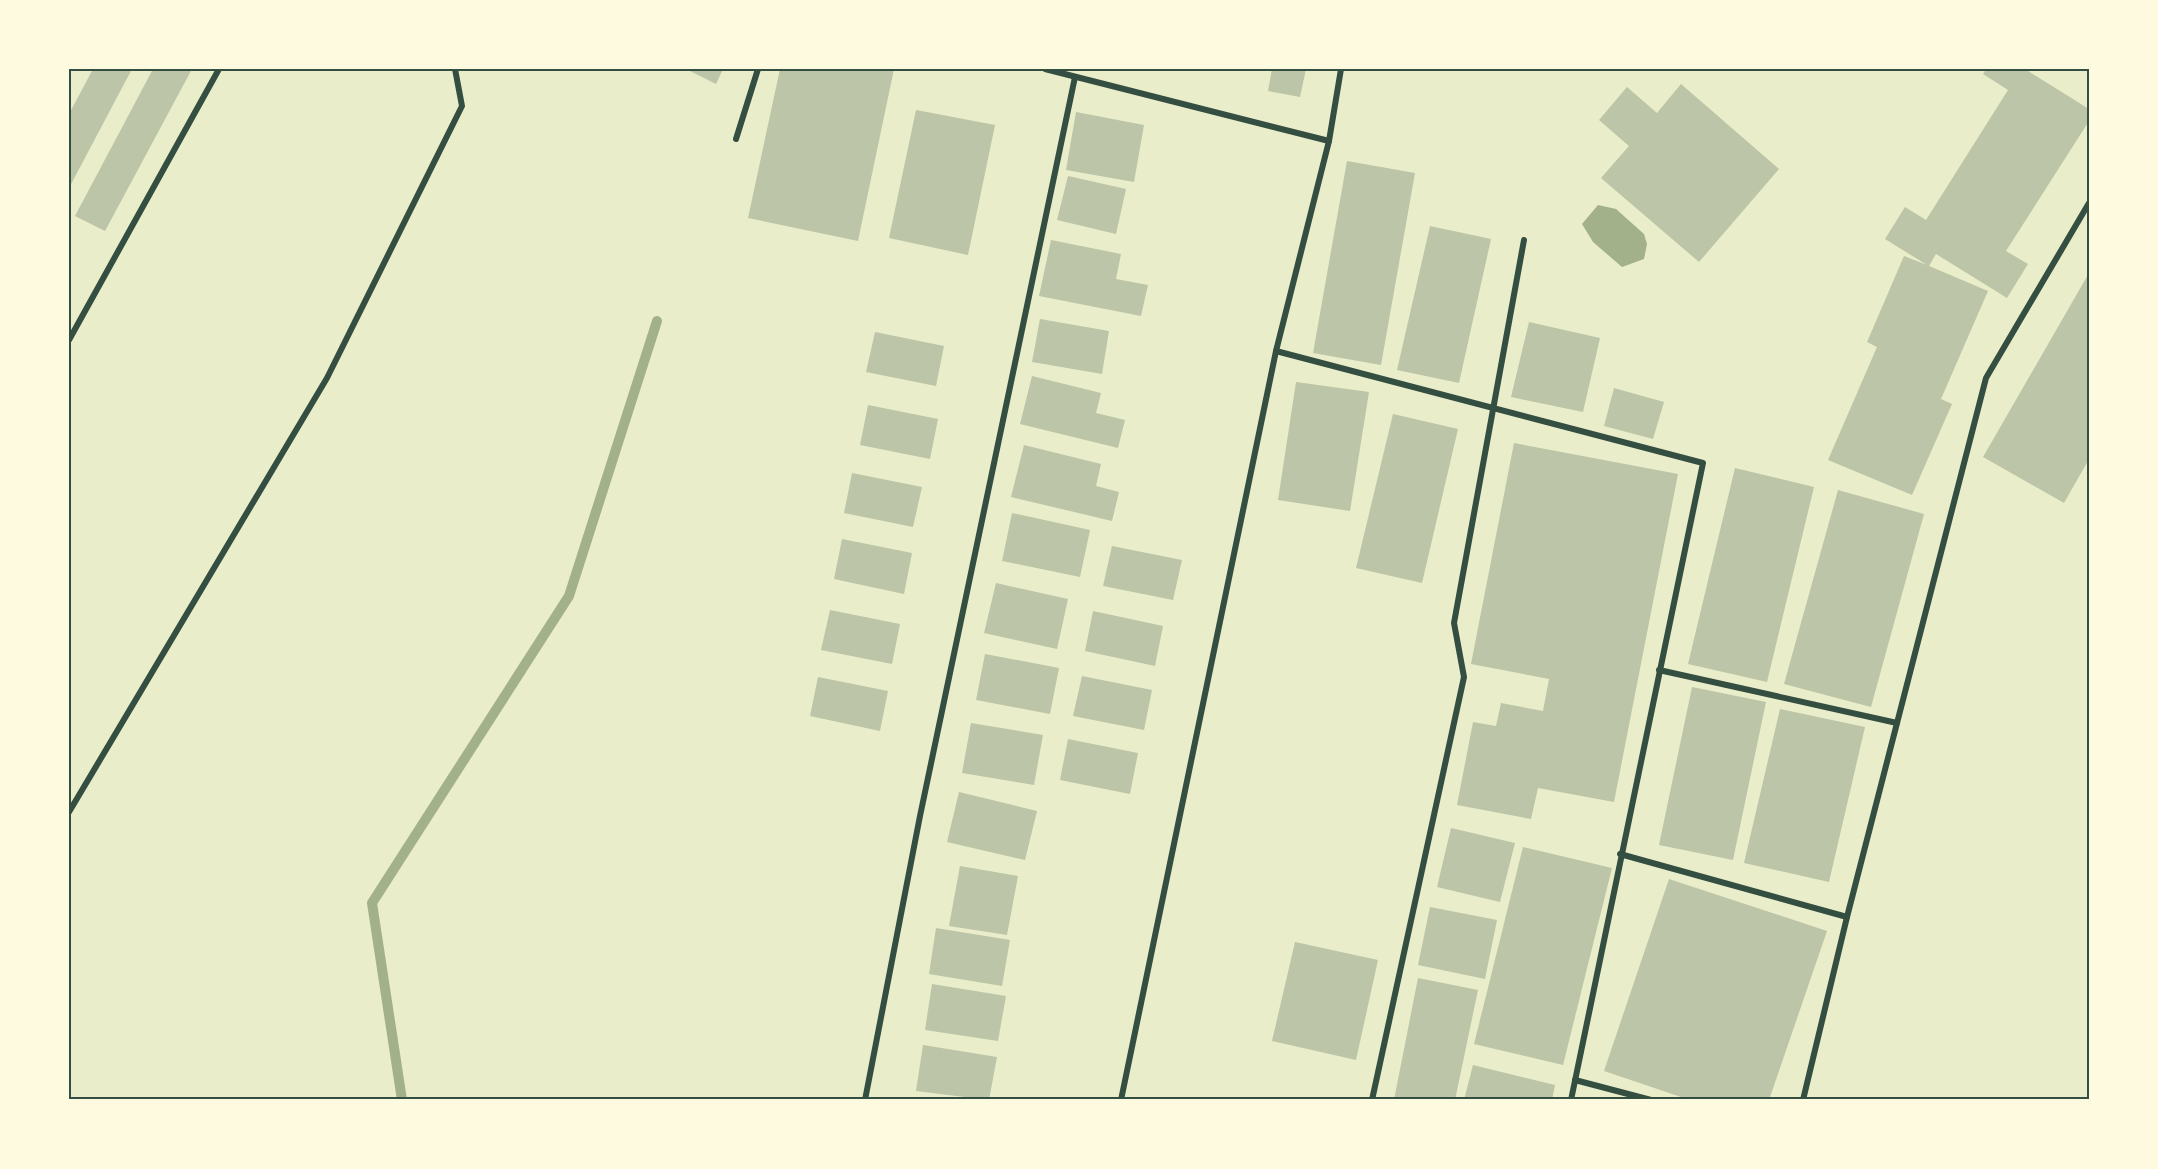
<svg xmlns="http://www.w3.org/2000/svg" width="2158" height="1169" viewBox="0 0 2158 1169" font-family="'Source Sans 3',sans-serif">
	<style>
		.water { fill: #a3b18a }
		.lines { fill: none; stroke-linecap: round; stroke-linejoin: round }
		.stream { stroke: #a3b18a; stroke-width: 10 }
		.building { fill: #bcc5a7 }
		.minor { stroke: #344e41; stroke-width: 6 }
		.neatline { fill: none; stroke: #344e41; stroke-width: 2 }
	</style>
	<rect width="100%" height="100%" fill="#e9edc9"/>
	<path class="water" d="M1598,205l18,4 28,25 3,10 -3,15 -22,8 -29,-25 -11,-18z"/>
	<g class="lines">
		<path class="stream" d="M402,1100l-30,-197 197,-307 88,-275"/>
	</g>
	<g class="building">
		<path d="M93,69h39l-63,119v-74z"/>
		<path d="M153,69h39l-87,162 -30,-15z"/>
		<path d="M686,69h37l-7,15z"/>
		<path d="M780,69h114l-36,172 -110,-23z"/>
		<path d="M1272,69h34l-6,28 -32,-6z"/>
		<path d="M1986,69h39l64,40v12l-83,130 22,13 -21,34 -71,-44 -7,12 59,25 -47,108 11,5 -40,91 -84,-35 49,-113 -10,-5 37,-86 23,9 -42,-26 20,-32 21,13 82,-130 -25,-16z"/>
		<path d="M1681,84l98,85 -80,93 -98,-84 28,-32 -30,-26 28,-33 30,26z"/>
		<path d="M916,110l79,15 -27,130 -79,-17z"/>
		<path d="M1076,112l68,13 -10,57 -68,-12z"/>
		<path d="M1347,161l68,12 -34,192 -68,-12z"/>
		<path d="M1068,176l58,13 -10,45 -59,-14z"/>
		<path d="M1430,226l61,13 -32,144 -62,-13z"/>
		<path d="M1051,240l70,14 -5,25 32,6 -7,31 -102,-20z"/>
		<path d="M2089,273v186l-25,44 -81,-46z"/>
		<path d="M1040,319l69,12 -7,43 -70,-12z"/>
		<path d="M1529,322l71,16 -17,74 -72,-15z"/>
		<path d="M875,332l69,14 -8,40 -70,-14z"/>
		<path d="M1032,376l69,17 -5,20 29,7 -7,28 -98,-24z"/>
		<path d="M1296,382l73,10 -19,119 -72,-11z"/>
		<path d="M1614,388l50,14 -11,37 -49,-13z"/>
		<path d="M868,405l70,14 -8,40 -70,-14z"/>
		<path d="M1393,414l65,15 -36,154 -66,-15z"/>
		<path d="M1514,443l164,31 -64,328 -76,-14 -7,31 -74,-14 16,-83 23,4 5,-23 42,8 6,-32 -78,-15z"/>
		<path d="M1024,445l77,19 -5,22 23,6 -7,29 -101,-24z"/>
		<path d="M1735,468l79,19 -47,195 -79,-18z"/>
		<path d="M852,473l70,14 -9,40 -69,-14z"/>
		<path d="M1838,490l86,24 -53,193 -87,-23z"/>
		<path d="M1012,513l78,17 -10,47 -78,-16z"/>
		<path d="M842,539l70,14 -8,41 -70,-15z"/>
		<path d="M1112,546l70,14 -9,40 -70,-14z"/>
		<path d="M996,583l72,16 -11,50 -73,-16z"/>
		<path d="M830,610l70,14 -8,40 -71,-14z"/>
		<path d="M1093,611l70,15 -8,40 -70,-15z"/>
		<path d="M985,654l74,14 -9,46 -74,-14z"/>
		<path d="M1082,676l70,14 -8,40 -71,-14z"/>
		<path d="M818,677l70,14 -8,40 -70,-15z"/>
		<path d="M1692,687l74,15 -33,158 -74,-15z"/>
		<path d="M1780,709l85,18 -36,155 -85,-19z"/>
		<path d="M971,723l72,12 -9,50 -72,-12z"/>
		<path d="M1068,739l70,14 -8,41 -70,-14z"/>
		<path d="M959,792l78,19 -12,49 -78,-18z"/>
		<path d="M1451,828l64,15 -15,59 -63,-15z"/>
		<path d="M1523,847l89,21 -49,197 -89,-21z"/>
		<path d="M960,866l58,10 -11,59 -58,-9z"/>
		<path d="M1669,879l158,52 -58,169h-79l-86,-29z"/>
		<path d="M1430,907l67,13 -12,59 -67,-14z"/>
		<path d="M936,928l74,12 -8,46 -73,-12z"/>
		<path d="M1295,942l83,18 -22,100 -84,-19z"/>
		<path d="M1418,978l60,12 -23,110h-61z"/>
		<path d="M932,984l74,12 -8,45 -73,-11z"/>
		<path d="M923,1045l74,12 -8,43 -73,-9z"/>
		<path d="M1473,1065l82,20 -3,15h-88z"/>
	</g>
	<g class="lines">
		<g class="minor">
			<path d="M1045,69l284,72"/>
			<path d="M736,139l22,-70"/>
			<path d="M69,340l150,-271"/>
			<path d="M1276,351l427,112 -132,637"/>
			<path d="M1659,670l238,53"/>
			<path d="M69,812l258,-434 135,-272 -7,-37"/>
			<path d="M1620,854l227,63"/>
			<path d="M1575,1080l76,20"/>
			<path d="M865,1100l55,-284 155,-739"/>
			<path d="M1121,1100l155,-749 53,-210 12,-72"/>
			<path d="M1372,1100l92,-423 -10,-54 70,-383"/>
			<path d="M1803,1100l44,-183 139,-539 103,-175"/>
		</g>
	</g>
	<rect width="2158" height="1169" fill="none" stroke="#fefae0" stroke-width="141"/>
	<rect x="70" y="70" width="2018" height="1028" class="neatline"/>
</svg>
